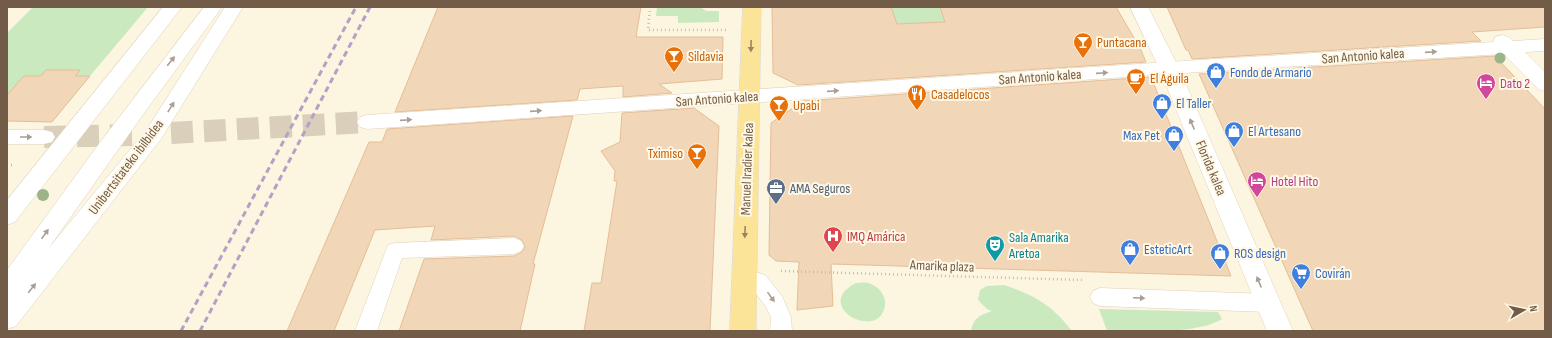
<svg xmlns="http://www.w3.org/2000/svg" width="1552" height="338" viewBox="0 0 1552 338" font-family="'Sofia Sans Condensed',sans-serif">
	<style>
		.green { fill: #cae9bf }
		.building { fill: #f1d6b7; stroke: #e4be98 }
		.lines { fill: none; stroke-linecap: round; stroke-linejoin: round }
		.street-tunnel { stroke: #dacfba; stroke-width: 22; stroke-dasharray: 22 11; stroke-linecap: butt }
		.lane-casing { stroke: #e0d1bc; stroke-width: 1 }
		.street-casing { stroke: #e0d1bc; stroke-width: 1 }
		.secondary-casing { stroke: #e5d3ba; stroke-width: 1 }
		.primary-casing { stroke: #e0dbd7; stroke-width: 1 }
		.path { stroke: #d6b99b; stroke-width: 2.5; stroke-dasharray: 1 3; stroke-linecap: butt }
		.lane { fill: #fff; fill-rule: evenodd }
		.street { fill: #fff; fill-rule: evenodd }
		.secondary { fill: #fff; fill-rule: evenodd }
		.primary { fill: #fbe397; fill-rule: evenodd }
		.rail { stroke: #b89fc4; stroke-width: 3; stroke-dasharray: 6 4; stroke-linecap: butt }
		.tree { fill: #9bb489 }
		.oneway { fill: #9b845f }
		.oneway2 { fill: #aa9d91 }
		.labels { text-anchor: middle; dominant-baseline: central; stroke-width: 4; stroke-linejoin: round; paint-order: stroke }
		.food-label { font-size: 14px; fill: #c56008; stroke: #fff8e6; text-anchor: start }
		.street-label { font-size: 14px; fill: #725c47; stroke: #fff8e6 }
		.shop-label { font-size: 14px; fill: #366cbe; stroke: #fff8e6; text-anchor: start }
		.hotel-label { font-size: 14px; fill: #b23c85; stroke: #fff8e6; text-anchor: start }
		.service-label { font-size: 14px; fill: #4e5e75; stroke: #fff8e6; text-anchor: start }
		.health-label { font-size: 14px; fill: #be3a42; stroke: #fff8e6; text-anchor: start }
		.culture-label { font-size: 14px; fill: #0d838f; stroke: #fff8e6; text-anchor: start }
	</style>
	<rect width="100%" height="100%" fill="#fcf5e0"/>
	<g class="green">
		<path d="M33,7h115l-58,69h-15l4,-6 -38,6h-17l-17,19v-62z"/>
		<path d="M657,7h43l6,4h13v11l-41,1v-7h-22z"/>
		<path d="M891,7h49l5,15 -48,2z"/>
		<path d="M856,283c3,0 8,-1 12,0 14,4 22,18 14,31 -14,22 -67,-10 -26,-31z"/>
		<path d="M1004,285c30,10 48,20 68,46h-101c2,-13 9,-16 21,-20l-5,-2 -9,-9 2,-10 7,-4z"/>
		<path d="M1099,309l119,3 4,7c-26,16 -84,12 -115,12z"/>
	</g>
	<g class="building">
		<path d="M438,7h203l-5,30h87l-1,42 -63,5 13,9 -49,4v-11l-43,3 -3,11 -182,12z"/>
		<path d="M772,7h119l6,17 48,-2 -5,-15h176l25,43 5,12 -348,23 -25,-12z"/>
		<path d="M1167,7h378v20l-73,5 9,9 -289,18 -4,-9h-2z"/>
		<path d="M1495,56l50,53v222h-232l-114,-257z"/>
		<path d="M46,70h34l-5,6h15l-38,46 -45,-1v-26l17,-19h17z"/>
		<path d="M1151,77l80,199 -400,-12 2,42 -36,4 2,-48 -23,-1 -7,-6 2,-132 32,-22z"/>
		<path d="M694,108l25,18 -9,205h-126l8,-48h9l16,-102h-3l1,-10 -14,-20 19,-9 2,-29z"/>
		<path d="M573,116l-40,148h2l-15,67h-121l25,-72 90,-3 8,-4 3,-5 -3,-7 -8,-4 -83,4 4,-14 -60,4 -41,101h-47l82,-189h13l5,-13z"/>
	</g>
	<g class="lines">
		<g class="street-tunnel">
			<path d="M171,133l196,-11"/>
			<path d="M44,137l88,-2"/>
		</g>
		<g class="lane-casing">
			<g id="lane">
				<path d="M514,238l7,3 3,5 -3,5 -7,3 -112,4 -25,73h-22l33,-86 7,-2z"/>
				<path d="M744,268l21,7 17,21 9,21 1,14h-22l1,-14 -5,-10 -15,-20 -14,-5 -3,-6 3,-6z"/>
				<path d="M1100,288l168,6 7,3 3,6 -3,6 -7,3 -168,-6 -7,-3 -3,-6 3,-6z"/>
			</g>
		</g>
		<g class="street-casing">
			<g id="street">
				<path d="M163,7h19l-167,215 -8,3v-25z"/>
				<path d="M204,7h18l-80,109 -94,133 99,-120 78,-122h18l-82,132 -145,187 -9,3v-59l94,-129z"/>
				<path d="M1502,35l7,2 4,4 32,-2v12l-20,1 20,20v19l-7,-2 -34,-35 -305,18 -832,57 -7,-2 -3,-5 3,-5 7,-2 832,-55 294,-18 2,-5z"/>
				<path d="M7,130h37l8,2 3,5 -3,5 -8,2h-37z"/>
			</g>
		</g>
		<g class="secondary-casing">
			<path id="secondary" d="M1130,7h18l31,61 114,263h-26l-108,-263z"/>
		</g>
		<g class="primary-casing">
			<path id="primary" d="M743,7h18l-5,324h-26z"/>
		</g>
		<g class="path">
			<path d="M650,7l-2,23h80"/>
			<path d="M7,165h7"/>
			<path d="M781,271l301,9"/>
		</g>
		<use href="#lane" class="lane"/>
		<use href="#street" class="street"/>
		<use href="#secondary" class="secondary"/>
		<use href="#primary" class="primary"/>
		<g class="rail">
			<path d="M181,331l175,-324"/>
			<path d="M200,331l170,-324"/>
		</g>
	</g>
	<g class="tree">
		<circle cx="1500" cy="58" r="5.5"/>
		<circle cx="43" cy="195" r="6"/>
	</g>
	<defs><path id="oneway-solid" d="M-6-.8H1V-3.2L6.5 0L1 3.2V.8H-6Z"/></defs>
	<g class="oneway">
		<use href="#oneway-solid" transform="translate(751 46) rotate(91)"/>
		<use href="#oneway-solid" transform="translate(745 232) rotate(92)"/>
	</g>
	<g class="oneway2">
		<use href="#oneway-solid" transform="translate(1431 52) rotate(-4)"/>
		<use href="#oneway-solid" transform="translate(171 61) rotate(-52)"/>
		<use href="#oneway-solid" transform="translate(1102 73) rotate(-4)"/>
		<use href="#oneway-solid" transform="translate(833 91) rotate(-4)"/>
		<use href="#oneway-solid" transform="translate(171 107) rotate(-58)"/>
		<use href="#oneway-solid" transform="translate(536 111) rotate(-4)"/>
		<use href="#oneway-solid" transform="translate(406 120) rotate(-4)"/>
		<use href="#oneway-solid" transform="translate(1192 124) rotate(-113)"/>
		<use href="#oneway-solid" transform="translate(26 137)"/>
		<use href="#oneway-solid" transform="translate(45 234) rotate(-55)"/>
		<use href="#oneway-solid" transform="translate(1259 282) rotate(-113)"/>
		<use href="#oneway-solid" transform="translate(32 288) rotate(-51)"/>
		<use href="#oneway-solid" transform="translate(771 297) rotate(54)"/>
		<use href="#oneway-solid" transform="translate(1139 298) rotate(2)"/>
	</g>
	<defs>
		<g id="bar-pin" transform="scale(1)"><path d="M0 17L-7.5 6A9.5 9.5 0 1 1 7.5 6Z" fill="#e8710a" stroke="#fff8e6"/><path d="M-6-5H6L.8 .8V4.5H3.5V6h-7V4.5H-.8V.8Z" fill="#fff"/></g>
		<g id="shop-pin" transform="scale(1)"><path d="M0 17L-7.5 6A9.5 9.5 0 1 1 7.5 6Z" fill="#3f7fe0" stroke="#fff8e6"/><path d="M-5-2.5h2.3a2.7 3.5 0 0 1 5.4 0H5L5.5 6h-11ZM-1.5-2.5h3a1.5 2.3 0 0 0-3 0Z" fill="#fff"/></g>
		<g id="cafe-pin" transform="scale(1)"><path d="M0 17L-7.5 6A9.5 9.5 0 1 1 7.5 6Z" fill="#e8710a" stroke="#fff8e6"/><path d="M-5.5-4.5H6V0H3Q3 3.5 0 3.5H-2.5Q-5.5 3.5-5.5 0ZM3-3.2v2h1.7v-2ZM-6 4.5H4V6H-6Z" fill="#fff"/></g>
		<g id="hotel-pin" transform="scale(1)"><path d="M0 17L-7.5 6A9.5 9.5 0 1 1 7.5 6Z" fill="#d1479c" stroke="#fff8e6"/><path d="M-6-4.5h1.5V1H6V5H4.5V3h-9V5H-6ZM-4 0a1.8 1.8 0 1 1 3.6 0ZM.5 0V-2.5h3Q6-2.5 6 0Z" fill="#fff"/></g>
		<g id="restaurant-pin" transform="scale(1)"><path d="M0 17L-7.5 6A9.5 9.5 0 1 1 7.5 6Z" fill="#e8710a" stroke="#fff8e6"/><path d="M-5-6h1v4h1v-4h1v4h1v-4h1v5L-1.5 .5V6h-2V.5L-5-1ZM5-6V6H3V1.5H1.5Q1.5-4 5-6Z" fill="#fff"/></g>
		<g id="office-pin" transform="scale(1)"><path d="M0 17L-7.5 6A9.5 9.5 0 1 1 7.5 6Z" fill="#5c6f8a" stroke="#fff8e6"/><path d="M-6-3h4V-5.5h4V-3h4V5H-6ZM-1-4.5V-3h2v-1.5ZM-6 0V1H6V0Z" fill="#fff"/></g>
		<g id="hospital-pin" transform="scale(1)"><path d="M0 17L-7.5 6A9.5 9.5 0 1 1 7.5 6Z" fill="#e0444e" stroke="#fff8e6"/><path d="M-5-5h3v3.5h4V-5h3V5h-3V1.5h-4V5h-3Z" fill="#fff"/></g>
		<g id="theatre-pin" transform="scale(1)"><path d="M0 17L-7.5 6A9.5 9.5 0 1 1 7.5 6Z" fill="#0f9aa8" stroke="#fff8e6"/><path d="M-5-5.5Q0-4 5-5.5V0Q5 5 0 6Q-5 5-5 0ZM-3.3-2.5H-1v1.5H-3.3ZM1-2.5H3.3v1.5H1ZM-2.8 1Q0 5.5 2.8 1Z" fill="#fff"/></g>
		<g id="supermarket-pin" transform="scale(1)"><path d="M0 17L-7.5 6A9.5 9.5 0 1 1 7.5 6Z" fill="#3f7fe0" stroke="#fff8e6"/><path d="M-6-5.5h2.5l.6 2H6L4.5 2H-2.5L-4.4-4H-6ZM-1.5 3.2a1.3 1.3 0 1 0 .1 0ZM3 3.2a1.3 1.3 0 1 0 .1 0Z" fill="#fff"/></g>
	</defs>
	<g fill-rule="evenodd">
		<use href="#bar-pin" x="1083" y="42"/>
		<use href="#bar-pin" x="674" y="56"/>
		<use href="#shop-pin" x="1216" y="72"/>
		<use href="#cafe-pin" x="1136" y="78"/>
		<use href="#hotel-pin" x="1486" y="83"/>
		<use href="#restaurant-pin" x="917" y="94"/>
		<use href="#shop-pin" x="1162" y="103"/>
		<use href="#bar-pin" x="779" y="105"/>
		<use href="#shop-pin" x="1234" y="131"/>
		<use href="#shop-pin" x="1174" y="135"/>
		<use href="#bar-pin" x="697" y="153"/>
		<use href="#hotel-pin" x="1257" y="181"/>
		<use href="#office-pin" x="776" y="188"/>
		<use href="#hospital-pin" x="833" y="236"/>
		<use href="#theatre-pin" x="995" y="245"/>
		<use href="#shop-pin" x="1130" y="249"/>
		<use href="#shop-pin" x="1220" y="253"/>
		<use href="#supermarket-pin" x="1301" y="273"/>
	</g>
	<g class="labels">
		<g class="food-label">
			<text x="1097" y="42">Puntacana</text>
			<text x="688" y="56">Sildavia</text>
			<text x="1150" y="78">El Águila</text>
			<text x="931" y="94">Casadelocos</text>
			<text x="793" y="105">Upabi</text>
			<text x="683" y="153" text-anchor="end">Tximiso</text>
		</g>
		<g class="street-label">
			<text transform="translate(1363 56) rotate(-4)">San Antonio kalea</text>
			<text transform="translate(1040 77) rotate(-4)">San Antonio kalea</text>
			<text transform="translate(717 99) rotate(-4)">San Antonio kalea</text>
			<text transform="translate(126 167) rotate(-53)">Unibertsitateko ibilbidea</text>
			<text transform="translate(1211 168) rotate(67)">Florida kalea</text>
			<text transform="translate(747 169) rotate(-88)">Manuel Iradier kalea</text>
			<text transform="translate(942 266) rotate(2)">Amarika plaza</text>
		</g>
		<g class="shop-label">
			<text x="1230" y="72">Fondo de Armario</text>
			<text x="1176" y="103">El Taller</text>
			<text x="1248" y="131">El Artesano</text>
			<text x="1160" y="135" text-anchor="end">Max Pet</text>
			<text x="1144" y="249">EsteticArt</text>
			<text x="1234" y="253">ROS design</text>
			<text x="1315" y="273">Covirán</text>
		</g>
		<g class="hotel-label">
			<text x="1500" y="83">Dato 2</text>
			<text x="1271" y="181">Hotel Hito</text>
		</g>
		<g class="service-label">
			<text x="790" y="188">AMA Seguros</text>
		</g>
		<g class="health-label">
			<text x="847" y="236">IMQ Amárica</text>
		</g>
		<g class="culture-label">
			<text x="1009" y="237">Sala Amarika<tspan x="1009" dy="16">Aretoa</tspan></text>
		</g>
	</g>
	<rect width="1552" height="338" fill="none" stroke="#725c47" stroke-width="16"/>
	<g transform="translate(1524 310) rotate(81)" stroke="#fff8e6" stroke-width="3" paint-order="stroke">
	<path d="M0-3L7 15L0 10L-7 15Z" fill="#725c47"/>
	<text y="-6" font-size="11" font-weight="bold" text-anchor="middle" fill="#725c47">N</text>
	</g>
</svg>
